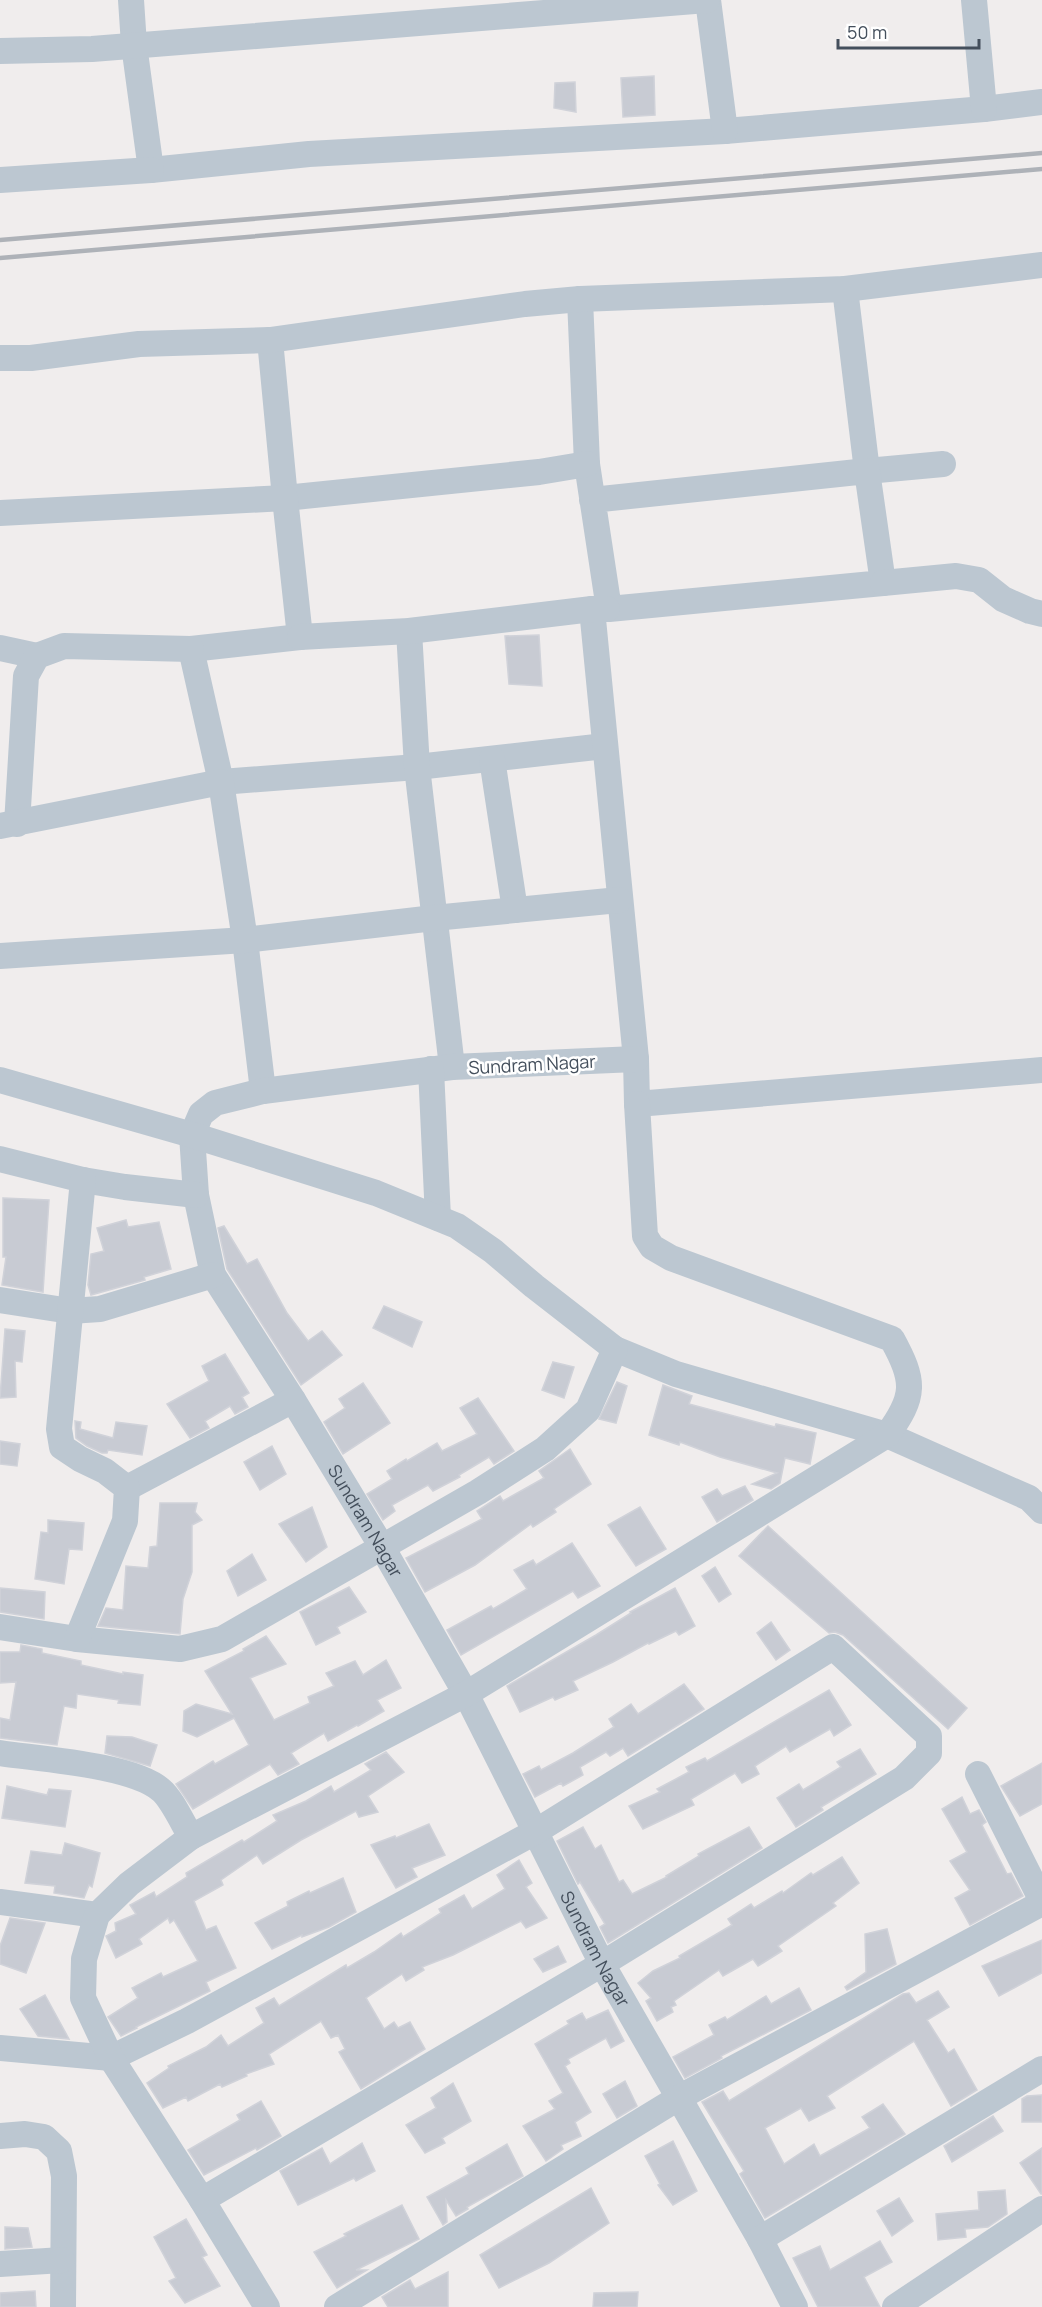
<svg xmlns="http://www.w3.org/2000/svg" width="1042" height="2307" viewBox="0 0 1042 2307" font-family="Manrope,sans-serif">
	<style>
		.building { fill: #c8cbd3; stroke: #d0d2d9; stroke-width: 1.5 }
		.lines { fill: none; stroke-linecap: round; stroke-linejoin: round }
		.minor { stroke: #bcc7d1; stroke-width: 26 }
		.rail { stroke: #aeb2b8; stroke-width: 4.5 }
		.labels { text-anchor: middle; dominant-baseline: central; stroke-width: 5; stroke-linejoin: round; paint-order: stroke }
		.street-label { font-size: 18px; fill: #444f5c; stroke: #fff }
	</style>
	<rect width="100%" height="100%" fill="#f0eded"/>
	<g class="building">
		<path d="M654,76l1,39 -32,2 -2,-39z"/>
		<path d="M575,82l1,30 -22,-4 1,-25z"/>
		<path d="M539,635l3,51 -33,-2 -4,-48z"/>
		<path d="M3,1198l46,2 -6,92 -41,-7 4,-28h-3z"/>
		<path d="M126,1220l2,7 31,-5 12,47 -27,8 1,3 -54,15 -3,-10 3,-31 13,-3 -7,-23z"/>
		<path d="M224,1226l23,38 10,-5 30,54 21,28 14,-10 20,24 -41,30 -74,-116 -9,-41z"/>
		<path d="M384,1306l38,16 -10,25 -39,-19z"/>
		<path d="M5,1329l20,2 -3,31 -7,-1 1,36 -16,1z"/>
		<path d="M225,1354l24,39 -7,4 6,10 -13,7 -5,-8 -25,15 4,7 -19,10 -23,-34 42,-23 -7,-15z"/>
		<path d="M553,1362l21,5 -10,31 -22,-8z"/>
		<path d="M617,1382l10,4 -11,37 -17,-4z"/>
		<path d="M363,1383l27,40 -47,31 -19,-32 21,-14 -6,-9z"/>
		<path d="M663,1385l29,11 -3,8 86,23 1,-3 40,9 -6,31 -25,-6 -5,25 -9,6 -19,-5 25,-11 -57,-16 -40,-15 -1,3 -30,-10z"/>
		<path d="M478,1398l36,53 -20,13 -5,-7 -30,18 1,2 -27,14 -5,-6 -36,20 3,6 -12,9 -16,-26 25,-15 -5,-8 19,-12 1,2 30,-18 5,8 35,-17 -17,-26z"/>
		<path d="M75,1421l6,1 -1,7 33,9 3,-16 31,4 -5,29 -34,-5 -1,3h-5l-15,-7 -11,-8z"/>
		<path d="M0,1441l20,3 -3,22 -17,-2z"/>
		<path d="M272,1446l14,28 -26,16 -16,-28z"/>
		<path d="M570,1449l21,35 -37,25 2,3 -23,15 -2,-3 -56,41 -50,27 -19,-34 76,-39 -5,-8 23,-15 3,5 41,-23 -5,-7z"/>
		<path d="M745,1486l8,14 -36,22 -15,-25 15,-8 5,7z"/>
		<path d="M160,1503h37l-2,9 7,8 -10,5v47l-9,27 -3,35 -82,-8 8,-18 17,2 3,-44 22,2 2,-21 7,-1z"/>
		<path d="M312,1507l15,40 -21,15 -27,-38z"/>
		<path d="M640,1507l26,42 -30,17 -28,-41z"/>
		<path d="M48,1520l36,3 -2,27 -13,-1 -5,35 -29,-5 6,-47 7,1z"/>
		<path d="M768,1526l199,182 -19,21 -105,-94 -8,-3 -6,1 -90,-77z"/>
		<path d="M572,1543l28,43 -22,12 -5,-7 -112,64 -14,-25 44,-24 2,3 34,-20 -13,-19 19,-10 3,5z"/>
		<path d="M252,1554l14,26 -28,16 -11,-25z"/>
		<path d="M715,1567l16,27 -12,8 -17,-26z"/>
		<path d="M349,1587l17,25 -29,15 3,6 -24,12 -16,-33z"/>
		<path d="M0,1588l45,4 -1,27 -44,-7z"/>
		<path d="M675,1588l20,38 -16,9 -3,-4 -27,13 -1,-1 -35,19 -40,19 5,9 -23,10 -2,-3 -33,15 -13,-26 89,-51 35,-22 -1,-1z"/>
		<path d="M771,1622l19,28 -14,10 -19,-27z"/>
		<path d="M266,1636l20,28 -36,14 24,42 36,-17 -2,-6 26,-11 -8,-13 29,-12 8,14 23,-15 15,28 -24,12 7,11 -26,15 -1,-1 -29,16 -4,-8 -33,20 8,11 -21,11 -8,-11 -77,45 -17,-25 37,-23 2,3 34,-19 -15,-27 -37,19 -14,-6 1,-20 12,-7 36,10 -27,-43 39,-20 -1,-2z"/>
		<path d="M21,1645l21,4v4l39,8v4l42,9v-2l20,3 -3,30 -22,-2 1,-3 -42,-6 -1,14 -12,-2 -7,39 -57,-7v-20l10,2 6,-38 -16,1v-31h20z"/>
		<path d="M684,1684l20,25 -76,47 -5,-8 -13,8 -4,-4 -26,15 3,8 -20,11 -2,-3 -26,14 -12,-23 16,-8 2,4 32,-17 41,-26 -5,-8 22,-15 7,10z"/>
		<path d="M829,1690l22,35 -17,11 -4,-7 -40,23 -4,-6 -31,20 4,8 -17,9 -7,-10 -44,26 3,6 -51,24 -14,-23 31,-14 -3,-3 32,-17 -3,-5 19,-9 2,3z"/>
		<path d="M107,1736l25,1 25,8 -7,21 -45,-13z"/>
		<path d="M860,1749l16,25 -55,33 2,3 -27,17 -19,-29 22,-14 4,6 38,-23 -4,-5z"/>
		<path d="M386,1752l18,20 -36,24 10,16 -19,5 -3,-6 -55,29 -38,24 -6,-9 -36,25 2,5 -29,16 12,29 10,-4 20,42 -30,14 4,9 -74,36 1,1 -16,8 -13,-19 30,-19 -6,-10 29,-15 2,4 35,-16 -24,-41 -4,3 -2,-5 -29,21 3,5 -26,14 -10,-22 10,-5 -1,-8 21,-9 -6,-9 24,-13 2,5 31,-20 -1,-4 56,-33 2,2 33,-21 -4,-6 33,-14 25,-15 3,6 37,-22 -6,-6z"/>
		<path d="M1042,1763v41l-22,12 -19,-30z"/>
		<path d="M7,1786l40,9 2,-6 22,2 -6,36 -63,-9z"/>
		<path d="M962,1797l8,17 9,-4 7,12 -4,3 25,49 4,-1 12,23 -53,29 -15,-27 15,-8 -20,-29 17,-9 -25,-43z"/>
		<path d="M429,1824l16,31 -33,13 5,9 -21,11 -25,-43 24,-9 1,2z"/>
		<path d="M583,1827l12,22 6,-4 18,37 4,-2 9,14 35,-17 -1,-1 33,-20 -1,-2 51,-27 13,21 -154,95 -8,-16 5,-3 -25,-42 -2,2 -21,-43z"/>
		<path d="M65,1843l35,10 -8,34 -3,-2 -5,13 -30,-5 1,-7 -30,-3 6,-32 31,4z"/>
		<path d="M842,1857l17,26 -26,20 3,3 -58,40 4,5 -24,15 -5,-7 -30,17 -4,-6 -45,31 2,4 -5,2 2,5 -16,9 -11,-20 5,-3 -13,-15 15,-12 27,-13 -1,-2 53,-31 -4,-6 23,-15 3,4 28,-17 1,2 28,-20 2,2z"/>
		<path d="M519,1860l13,23 -6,4 21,31 -21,10 -5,-7 -68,34 -31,12 2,3 -18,11 -4,-7 -36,24 18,31 10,-7 4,6 12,-6 15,27 -64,40 -22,-37 6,-3 -7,-14 -7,3 -10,-17 -52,33 5,10 -28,10 1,2 -25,11 -2,-3 -32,17 -2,-4 -23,11 -16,-25 22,-15 -1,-2 38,-19 15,-12 7,11 36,-23 -8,-15 18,-10 5,8 67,-41 1,3 27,-16 27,-19 2,4 38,-24 -2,-4 25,-14 8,14 33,-20 -8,-14z"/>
		<path d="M343,1878l13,34 -27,15 -27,10v-2l-30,14 -17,-26 33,-17 -1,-4 22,-11 1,2z"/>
		<path d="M10,1918l35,5 -19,50 -26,-9v-18z"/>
		<path d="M887,1929l9,35 -49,26 -2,-3 21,-15 -1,-38z"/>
		<path d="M1042,1940v33l-43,23 -17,-30z"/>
		<path d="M558,1946l8,16 -23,10 -9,-13z"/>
		<path d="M799,1988l12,22 -90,46 1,2 -37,20 -12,-21 41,-22 -5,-10 16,-8 2,3 39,-24 5,8z"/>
		<path d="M938,1991l11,16 -22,13 21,33 6,-4 23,41 -26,16 -37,-65 -87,55 8,12 -26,13 -8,-13 -36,20 19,36 30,-20 6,12 50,-28 -8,-11 21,-13 22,30 -140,84 -25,-44 4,-3 -42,-69 21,-11 6,10 174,-107 6,-1 7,10z"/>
		<path d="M45,1995l24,44 -31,-3 -18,-27z"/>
		<path d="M608,2010l16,31 -13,7 -5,-10 -38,21 2,4 -5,3 26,46 -16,10 6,14 -20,9 2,4 -17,12 -23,-35 32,-17 -6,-8 14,-8 -28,-49 34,-20 -2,-3 15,-8 4,7z"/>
		<path d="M625,2081l12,25 -20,12 -14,-24z"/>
		<path d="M453,2083l18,38 -29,17 3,5 -20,10 -19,-28 30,-17 -5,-10z"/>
		<path d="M1042,2095v27h-20v-23l5,-3z"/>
		<path d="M261,2101l20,35 -24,14 -1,-2 -52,27 -16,-25 52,-30 -3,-5z"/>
		<path d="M993,2116l10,15 -51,31 -8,-16z"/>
		<path d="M673,2141l24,50 -24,14 -15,-20 2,-1 -15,-28z"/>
		<path d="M362,2143l13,28 -19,10 -2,-3 -56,27 -18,-34 42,-23 8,16z"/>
		<path d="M507,2144l16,32 -56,31 1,2 -12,7 -10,-16 1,22 -4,3 -16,-28 42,-23 -3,-6z"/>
		<path d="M1042,2148v46h-1l-21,-31z"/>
		<path d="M591,2188l18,35 -60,40 -50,25 -19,-33z"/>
		<path d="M1005,2190l2,24 -19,13 -23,2 1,8 -28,3 -2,-26 43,-4 -1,-18z"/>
		<path d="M899,2198l14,23 -21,15 -15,-25z"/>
		<path d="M402,2205l17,34 -63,31h11l-30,18 -23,-36 32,-16 -2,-2z"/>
		<path d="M186,2219l21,36 -5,2 18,29 -35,17 -16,-22 7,-3 -22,-41z"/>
		<path d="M5,2227l23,1 4,19 -27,2z"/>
		<path d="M880,2241l12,21 -28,15 16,30h-62l-25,-49 27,-12 10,24z"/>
		<path d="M448,2272v35h-60l-6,-10 28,-17 5,9z"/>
		<path d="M35,2291l1,16h-36v-14z"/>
		<path d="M638,2292l-1,15h-44l1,-14z"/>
	</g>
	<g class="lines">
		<g class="minor">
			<path d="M131,0l3,45 17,125 158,-16 416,-23 259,-22 58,-7"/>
			<path d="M708,0l17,131"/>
			<path d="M974,0l10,109"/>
			<path d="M0,51l92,-2 615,-49"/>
			<path d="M0,180l151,-10"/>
			<path d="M845,289l22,182 76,-7"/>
			<path d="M580,299l7,165 22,145 274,-26 -16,-112 -275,29"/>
			<path d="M270,340l15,158 254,-26 48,-8"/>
			<path d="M0,358h31l108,-14 131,-4 255,-36 55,-5 265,-10 197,-24"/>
			<path d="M0,513l285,-15 15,139 -109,12 30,133 196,-15 188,-21"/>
			<path d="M883,583l73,-7 23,4 24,19 27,12 12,3"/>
			<path d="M592,609l44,450 1,45 405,-34"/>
			<path d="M409,631l8,136 35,300"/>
			<path d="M300,637l109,-6 183,-22h15"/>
			<path d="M0,648l37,8"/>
			<path d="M492,759l23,151"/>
			<path d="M17,824l9,-148 11,-20 27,-10 127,3"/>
			<path d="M0,826l221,-44 24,158 18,151"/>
			<path d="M0,956l245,-16 189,-22 185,-18"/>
			<path id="s1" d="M636,1059l-184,8 -189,24 -48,12 -14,11 -9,21 4,60 17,80 80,125 89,147 84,147 136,270 158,275 35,68"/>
			<path d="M431,1069l7,149"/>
			<path d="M0,1080l192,55 184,58 81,33 36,25 41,35 81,63 61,25 211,61 142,63 13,13"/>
			<path d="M0,1159l83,21 42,7 71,8"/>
			<path d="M0,1300l70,11 30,-2 113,-34"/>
			<path d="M127,1488l166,-88"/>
			<path d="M0,1627l77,12 103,10 42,-10 256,-147 67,-43 43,-39 27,-61"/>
			<path d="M77,1639l48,-118 2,-33 -22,-17 -25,-12 -18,-12 -3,-18 24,-249"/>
			<path d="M0,1753c40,6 133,12 161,37 11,9 22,34 30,47"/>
			<path d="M978,1774l64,127"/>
			<path d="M0,1902l97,13"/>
			<path d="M0,2048l111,10 76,-37 348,-189 298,-185 96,89v17l-25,25 -302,186 -400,236"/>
			<path d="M0,2136l25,-2 19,3 15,14 5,25 -1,131"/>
			<path d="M760,2239l282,-170"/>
			<path d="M0,2264l62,-4"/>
			<path d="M267,2307l-65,-107 -91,-142 -28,-60 1,-39 13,-44 32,-31 62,-47 275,-143 421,-259c29,-39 28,-54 5,-96l-221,-81 -19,-11 -7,-11 -8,-132"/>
			<path d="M337,2307l343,-210 362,-194"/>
			<path d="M895,2307l147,-98"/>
		</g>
		<g class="rail">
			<path d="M0,240l1042,-87"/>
			<path d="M0,258l1042,-89"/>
		</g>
	</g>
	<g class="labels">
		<g class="street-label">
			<text transform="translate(532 1064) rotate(-3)">Sundram Nagar</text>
			<text stroke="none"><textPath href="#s1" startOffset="896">Sundram Nagar</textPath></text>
			<text stroke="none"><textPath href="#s1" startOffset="1382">Sundram Nagar</textPath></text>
		</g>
	</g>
	<path d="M838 39v9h141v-9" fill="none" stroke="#444f5c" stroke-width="3"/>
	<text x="847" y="39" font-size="18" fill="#444f5c" stroke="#ffffff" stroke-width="4.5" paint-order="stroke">50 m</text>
</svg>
